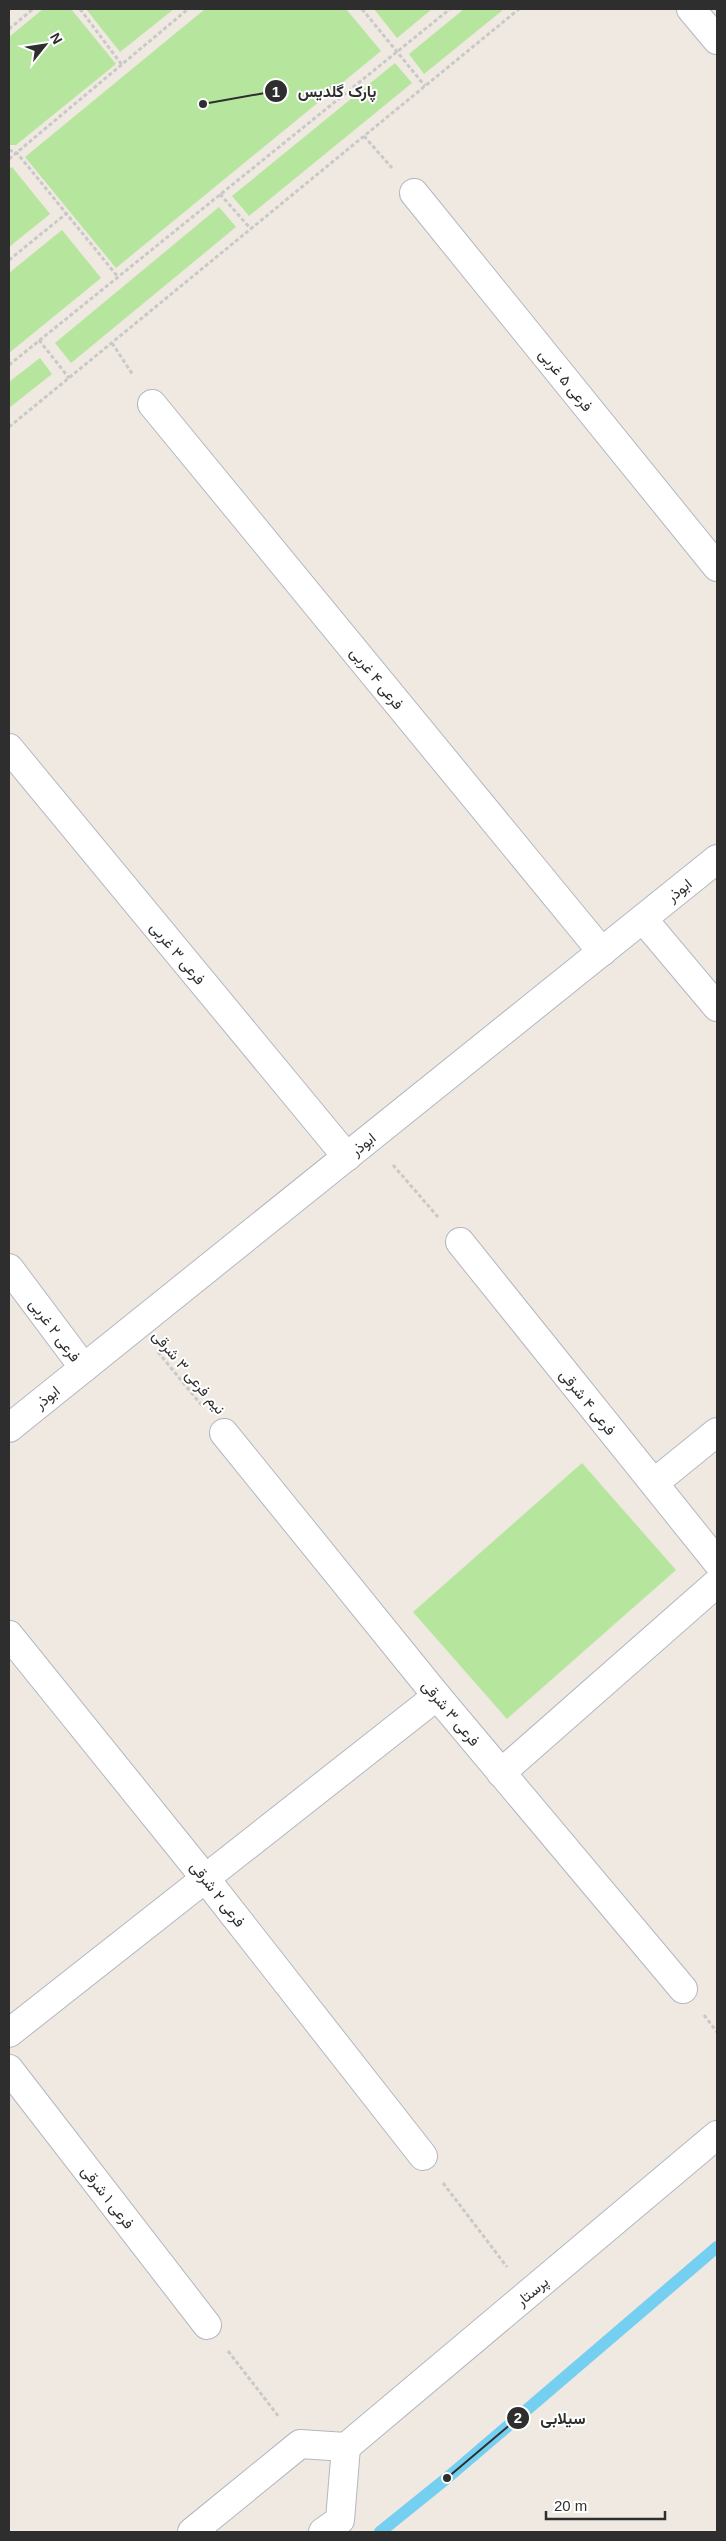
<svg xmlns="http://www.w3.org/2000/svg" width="726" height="2541" viewBox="0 0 726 2541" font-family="Arial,Vazirmatn,sans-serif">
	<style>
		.green { fill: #b6e59e }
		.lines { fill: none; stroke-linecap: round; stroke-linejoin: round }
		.stream { stroke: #75cff0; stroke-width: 12 }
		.minor-casing { stroke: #b4b7c1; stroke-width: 30 }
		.tertiary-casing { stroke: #b4b7c1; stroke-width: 30 }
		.secondary-casing { stroke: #b4b7c1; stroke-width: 30 }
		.path { stroke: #c9c9c9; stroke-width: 3; stroke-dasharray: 4 2.5; stroke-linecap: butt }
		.minor { stroke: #fff; stroke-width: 28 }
		.tertiary { stroke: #fff; stroke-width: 28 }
		.secondary { stroke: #fff; stroke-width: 28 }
		.labels { text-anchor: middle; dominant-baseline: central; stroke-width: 4; stroke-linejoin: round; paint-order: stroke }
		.street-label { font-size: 15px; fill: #2e2e2e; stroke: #fff }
		.leader { fill: none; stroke: #2e2e2e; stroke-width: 2 }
		.callout-dot { fill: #2e2e2e; stroke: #fff; stroke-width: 2 }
		.mark-label { font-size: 15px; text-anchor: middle; font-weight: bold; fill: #fff }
		.callout-label { font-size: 16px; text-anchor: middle; font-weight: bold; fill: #2e2e2e; stroke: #fff; stroke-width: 4; stroke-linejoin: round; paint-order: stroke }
	</style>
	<rect width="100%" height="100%" fill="#efe9e1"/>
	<g class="green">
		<path d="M43,9h28l45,55 -100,81h-7v-108z"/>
		<path d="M86,9h88l-54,43z"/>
		<path d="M205,9h141l35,42 -265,217 -91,-111z"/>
		<path d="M374,9h58l-35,29z"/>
		<path d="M464,9h40l-80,65 -15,-20z"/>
		<path d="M395,63l17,20 -163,133 -17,-20z"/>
		<path d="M12,167l38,47 -41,33v-78z"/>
		<path d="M219,207l17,20 -165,136 -16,-20z"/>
		<path d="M62,230l39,48 -92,75v-80z"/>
		<path d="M40,358l12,16 -43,34v-26z"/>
		<path d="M582,1463l94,107 -169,149 -94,-107z"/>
	</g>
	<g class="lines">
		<path class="stream" d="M380,2532l67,-54 270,-231"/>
		<g class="minor-casing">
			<g id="minor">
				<path d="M691,9l26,31"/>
				<path d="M414,193l303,374"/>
				<path d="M152,404l450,548"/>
				<path d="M9,748l338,409"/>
				<path d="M643,919l74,88"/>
				<path d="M460,1242l257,320"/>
				<path d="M9,1268l75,100"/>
				<path d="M224,1433l213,263 246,293"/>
				<path d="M654,1483l63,-51"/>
				<path d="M9,1635l196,243 218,278"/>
				<path d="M501,1773l216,-190"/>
				<path d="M9,2033l428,-337"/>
				<path d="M9,2069l198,256"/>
			</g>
		</g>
		<g class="tertiary-casing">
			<path id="tertiary" d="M9,1428l708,-569"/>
		</g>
		<g class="secondary-casing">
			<g id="secondary">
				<path d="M192,2532l108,-88 46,3 371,-312"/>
				<path d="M323,2532l17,-12 6,-73"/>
			</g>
		</g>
		<g class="path">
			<path d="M80,9l42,56"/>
			<path d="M362,9l63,77"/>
			<path d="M9,29l24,-20"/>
			<path d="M364,136l28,32"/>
			<path d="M9,150l8,3 101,124"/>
			<path d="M9,159l179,-150"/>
			<path d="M220,194l30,34"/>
			<path d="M9,260l58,-47"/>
			<path d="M39,340l30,38"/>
			<path d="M112,343l21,32"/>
			<path d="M9,365l441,-356"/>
			<path d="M9,427l510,-418"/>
			<path d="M393,1165l45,52"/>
			<path d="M158,1352l45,55"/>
			<path d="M704,2015l13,17"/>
			<path d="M443,2183l64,84"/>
			<path d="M228,2351l51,66"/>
		</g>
		<use href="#minor" class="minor"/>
		<use href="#tertiary" class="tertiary"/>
		<use href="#secondary" class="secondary"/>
	</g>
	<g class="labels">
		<g class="street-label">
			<text transform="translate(566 380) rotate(51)">فرعی ۵ غربی</text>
			<text transform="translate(377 678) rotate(51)">فرعی ۴ غربی</text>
			<text transform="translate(679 890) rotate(-39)">ابوذر</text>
			<text transform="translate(178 953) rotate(50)">فرعی ۳ غربی</text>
			<text transform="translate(363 1144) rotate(-39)">ابوذر</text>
			<text transform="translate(55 1330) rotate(53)">فرعی ۲ غربی</text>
			<text transform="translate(189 1372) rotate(50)">نیم فرعی ۳ شرقی</text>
			<text transform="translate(47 1397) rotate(-39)">ابوذر</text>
			<text transform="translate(588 1402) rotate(51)">فرعی ۴ شرقی</text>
			<text transform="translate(451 1713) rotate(50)">فرعی ۳ شرقی</text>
			<text transform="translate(218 1894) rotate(52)">فرعی ۲ شرقی</text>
			<text transform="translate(108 2197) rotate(52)">فرعی ۱ شرقی</text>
			<text transform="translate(532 2291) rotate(-40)">پرستار</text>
		</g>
	</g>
	<path class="leader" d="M203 104L276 91M447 2478L518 2418"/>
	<g class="callout-dot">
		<circle cx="203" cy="104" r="5"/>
		<circle cx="447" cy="2478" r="5"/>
		<circle cx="276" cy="91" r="12"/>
		<circle cx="518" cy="2418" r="12"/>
	</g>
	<g class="mark-label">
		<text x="276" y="97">1</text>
		<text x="518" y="2423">2</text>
	</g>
	<g class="callout-label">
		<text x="337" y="97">پارک گلدیس</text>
		<text x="563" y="2424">سیلابی</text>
	</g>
	<rect width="726" height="2541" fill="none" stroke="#2e2e2e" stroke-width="20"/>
	<g transform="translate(45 45) rotate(60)" stroke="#ffffff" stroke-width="4" paint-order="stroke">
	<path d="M0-4L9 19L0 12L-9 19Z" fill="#2e2e2e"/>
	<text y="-8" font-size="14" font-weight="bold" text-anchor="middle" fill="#2e2e2e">N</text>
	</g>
	<path d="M546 2511v8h119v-8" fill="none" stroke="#2e2e2e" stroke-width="2.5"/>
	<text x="554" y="2511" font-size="15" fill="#2e2e2e" stroke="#ffffff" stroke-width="4" paint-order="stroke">20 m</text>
</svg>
